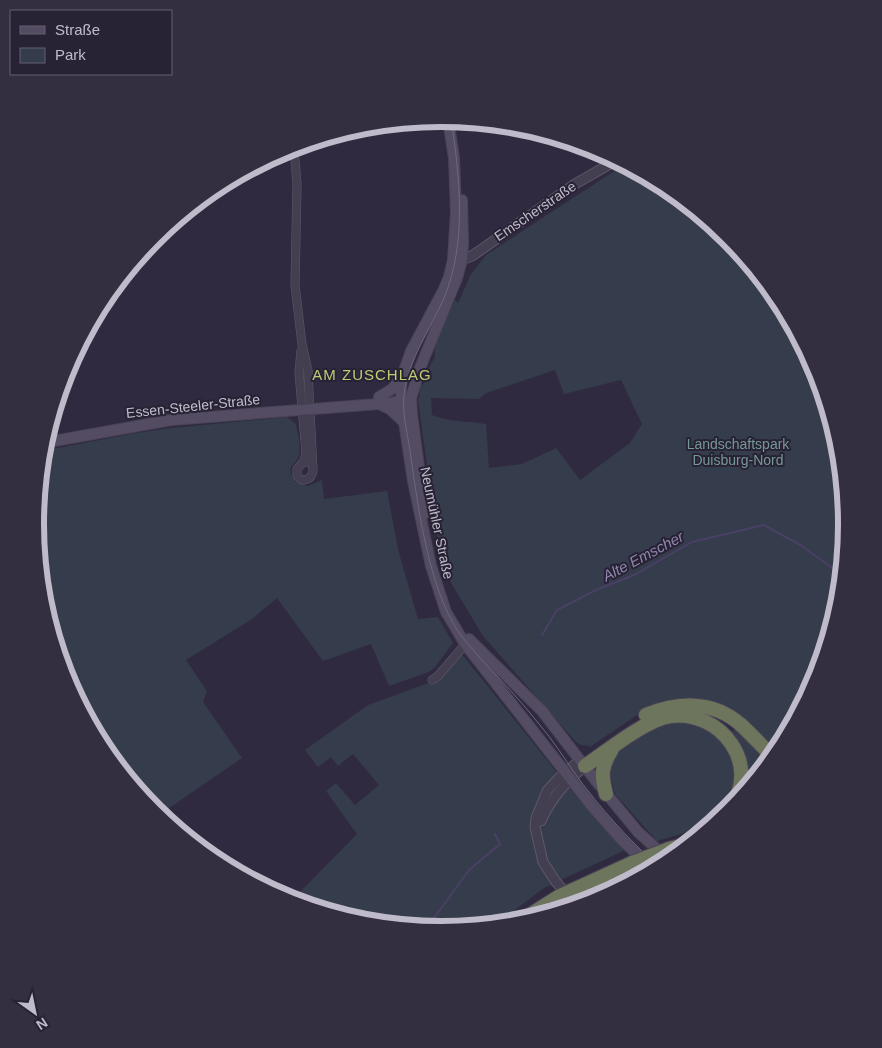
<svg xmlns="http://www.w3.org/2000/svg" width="882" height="1048" viewBox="0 0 882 1048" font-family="Helvetica,sans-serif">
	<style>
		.green { fill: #353c4b; fill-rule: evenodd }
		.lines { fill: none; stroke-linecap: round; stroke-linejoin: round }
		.stream { stroke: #4a4065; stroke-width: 2 }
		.minor-casing { stroke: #5e596a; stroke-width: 9 }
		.tertiary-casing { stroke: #5e596a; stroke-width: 11 }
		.secondary-casing { stroke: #4a4456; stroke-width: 12 }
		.motorway-casing { stroke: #4b4557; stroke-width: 16 }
		.minor { stroke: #433e50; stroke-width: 8 }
		.tertiary { stroke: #433e50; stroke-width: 9 }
		.secondary { stroke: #544c62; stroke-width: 10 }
		.motorway { stroke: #6d755c; stroke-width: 14 }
		.tram { stroke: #6e677d; stroke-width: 1 }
		.motorway-bridge-casing { stroke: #4b4557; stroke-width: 16; stroke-linecap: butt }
		.motorway-bridge { stroke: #6d755c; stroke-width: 14 }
		.labels { text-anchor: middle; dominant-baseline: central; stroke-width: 4; stroke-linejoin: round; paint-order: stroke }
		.street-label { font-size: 14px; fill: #c0bbca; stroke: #282235 }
		.park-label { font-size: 14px; fill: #759896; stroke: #282235 }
		.neighbourhood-label { font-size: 15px; letter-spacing: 1px; fill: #bfcb75; stroke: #282235 }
		.water-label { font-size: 15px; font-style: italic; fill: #9086ae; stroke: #282235 }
		.rim { fill: none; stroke: #c0bbca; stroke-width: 6 }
	</style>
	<rect width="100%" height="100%" fill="#302a40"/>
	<g class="green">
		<path d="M625,164l42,23 61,50 51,62 37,70 23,76 8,79 -8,79 -23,77 -40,73 -46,-41 -87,-1 -53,36 -1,-1 -8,-1 -5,-3 -93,-106 -32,-53 -15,-53 -18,-130 2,-7 -2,-1 2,-8 3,1 2,-4 -3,-1 1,-2 12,-21c-2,-18 12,-40 20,-57l3,3 13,-29 15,-19zM555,370l9,24 57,-14 21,44 -12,19 -50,37 -24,-32 -34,16 -33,4 -3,-44c-19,-3 -37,-2 -54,-9l-1,-17 48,1 7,-6z"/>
		<path d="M287,417l8,6c3,8 6,23 4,32 -3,13 -15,8 -4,27l13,4 14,-6 2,19 63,-8 12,62 19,66 20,-2 15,26 -18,24 -6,5 -40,14 -18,-42 -48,17 -46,-63 -25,21 -66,41 21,31 -4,11 39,56 -83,57 -5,-4 -51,-62 -37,-70 -23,-76 -8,-79 7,-73 94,-18 35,-5z"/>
		<path d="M461,653l119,148 45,49 -81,38 -49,37 -54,5 -79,-8 -71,-21 66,-67 -31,-43 10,-8 19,22 24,-20 -26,-31 -15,12 -7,-9 -13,10 -13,-17 63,-45 69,-25z"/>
		<path d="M684,720l33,13 16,24 3,26 -8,22 -8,10 -12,10 -10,4 -41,12 -42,-47 -6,-23 7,-20 39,-26z"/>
		<path d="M737,728l32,33 -27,33 -13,-61z"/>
	</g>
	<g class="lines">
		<g class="stream">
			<path d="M542,635l15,-25 39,-20 38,-15 58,-33 72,-17 38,21 33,24 6,12"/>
			<path d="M426,929l43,-59 31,-26 -5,-10"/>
		</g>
		<g class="minor-casing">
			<g id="minor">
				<path d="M291,147l4,13 2,24 -2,101 7,59 6,27 5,100c-2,9 -10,12 -16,5v-7l7,-8 5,1 4,4"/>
				<path d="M301,351l-2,22 7,79 -2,9"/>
				<path d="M432,680l6,-4 30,-35"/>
			</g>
		</g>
		<g class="tertiary-casing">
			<g id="tertiary">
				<path d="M457,260h5l10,-4 103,-72 42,-24"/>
				<path d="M541,821c10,-23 25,-39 44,-55"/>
				<path d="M577,905l-21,-23 -13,-20 -8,-35 1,-9 11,-27 10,-11 23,-20"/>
			</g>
		</g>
		<g class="secondary-casing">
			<g id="secondary">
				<path d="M448,119l6,39 2,54 -3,48 -4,17 -6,14 -32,60 -9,26 -1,11 1,20 11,73 18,85 15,46 19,32 126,161 31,35 31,29"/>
				<path d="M379,397l13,-8 9,-11"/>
				<path d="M379,404l11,5 14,13"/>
				<path d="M43,443l128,-23 220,-17 15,-3"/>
				<path d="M425,513l-13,-98 -1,-17 9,-30 37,-90 5,-18 1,-17 -1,-43"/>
				<path d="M469,639l73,72 54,70 42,51 31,28"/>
			</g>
		</g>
		<g class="motorway-casing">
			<g id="motorway">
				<path d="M646,715c31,-13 66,-15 94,9 11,10 22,22 33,33"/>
				<path d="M585,766c21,-14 61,-47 86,-50 50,-6 91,49 59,92"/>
				<path d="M606,794c-5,-19 -5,-27 6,-45"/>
				<path d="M669,849l19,-5"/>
				<path d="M573,890l59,-27"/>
				<path d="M585,903l43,-21"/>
				<path d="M519,922l41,-26"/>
			</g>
		</g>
		<use href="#minor" class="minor"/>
		<use href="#tertiary" class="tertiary"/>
		<use href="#secondary" class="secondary"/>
		<use href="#motorway" class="motorway"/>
		<path class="tram" d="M451,119c9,58 16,124 -7,179 -14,32 -36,62 -40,97 -2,18 3,37 6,55 7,51 17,126 42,171 7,14 18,25 28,37 20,21 41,43 59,66 14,16 25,34 37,51 24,33 52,64 82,91"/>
		<g class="motorway-bridge-casing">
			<g id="motorway-bridge">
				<path d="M632,863l37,-14"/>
				<path d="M560,896l13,-6"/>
			</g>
		</g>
		<use href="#motorway-bridge" class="motorway-bridge"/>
	</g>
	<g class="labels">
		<g class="street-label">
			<text transform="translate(535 211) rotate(-34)">Emscherstraße</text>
			<text transform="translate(193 406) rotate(-6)">Essen-Steeler-Straße</text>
			<text transform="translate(437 523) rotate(78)">Neumühler Straße</text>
		</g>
		<g class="park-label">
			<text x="738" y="444">Landschaftspark<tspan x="738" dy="16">Duisburg-Nord</tspan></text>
		</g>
		<g class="neighbourhood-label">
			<text x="372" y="374">AM ZUSCHLAG</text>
		</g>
		<g class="water-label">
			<text transform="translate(643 556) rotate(-28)">Alte Emscher</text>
		</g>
	</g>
	<path d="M0 0H882V1048H0ZM44 524a397 397 0 1 1 794 0a397 397 0 1 1-794 0Z" fill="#342e41" fill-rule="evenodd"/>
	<path class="rim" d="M44 524a397 397 0 1 1 794 0a397 397 0 1 1-794 0Z"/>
	<rect x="10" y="10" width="162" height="65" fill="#282235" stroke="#655f71"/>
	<rect x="20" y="26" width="25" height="8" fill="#544c62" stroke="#655f71"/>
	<text x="55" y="35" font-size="15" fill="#c0bbca">Straße</text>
	<rect x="20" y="48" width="25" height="15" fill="#353c4b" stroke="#655f71"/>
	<text x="55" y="60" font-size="15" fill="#c0bbca">Park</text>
	<g transform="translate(35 1013) rotate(147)" stroke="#282235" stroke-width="4" paint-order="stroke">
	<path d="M0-4L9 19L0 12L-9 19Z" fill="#c0bbca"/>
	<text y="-8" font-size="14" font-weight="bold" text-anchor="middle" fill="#c0bbca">N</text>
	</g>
</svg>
